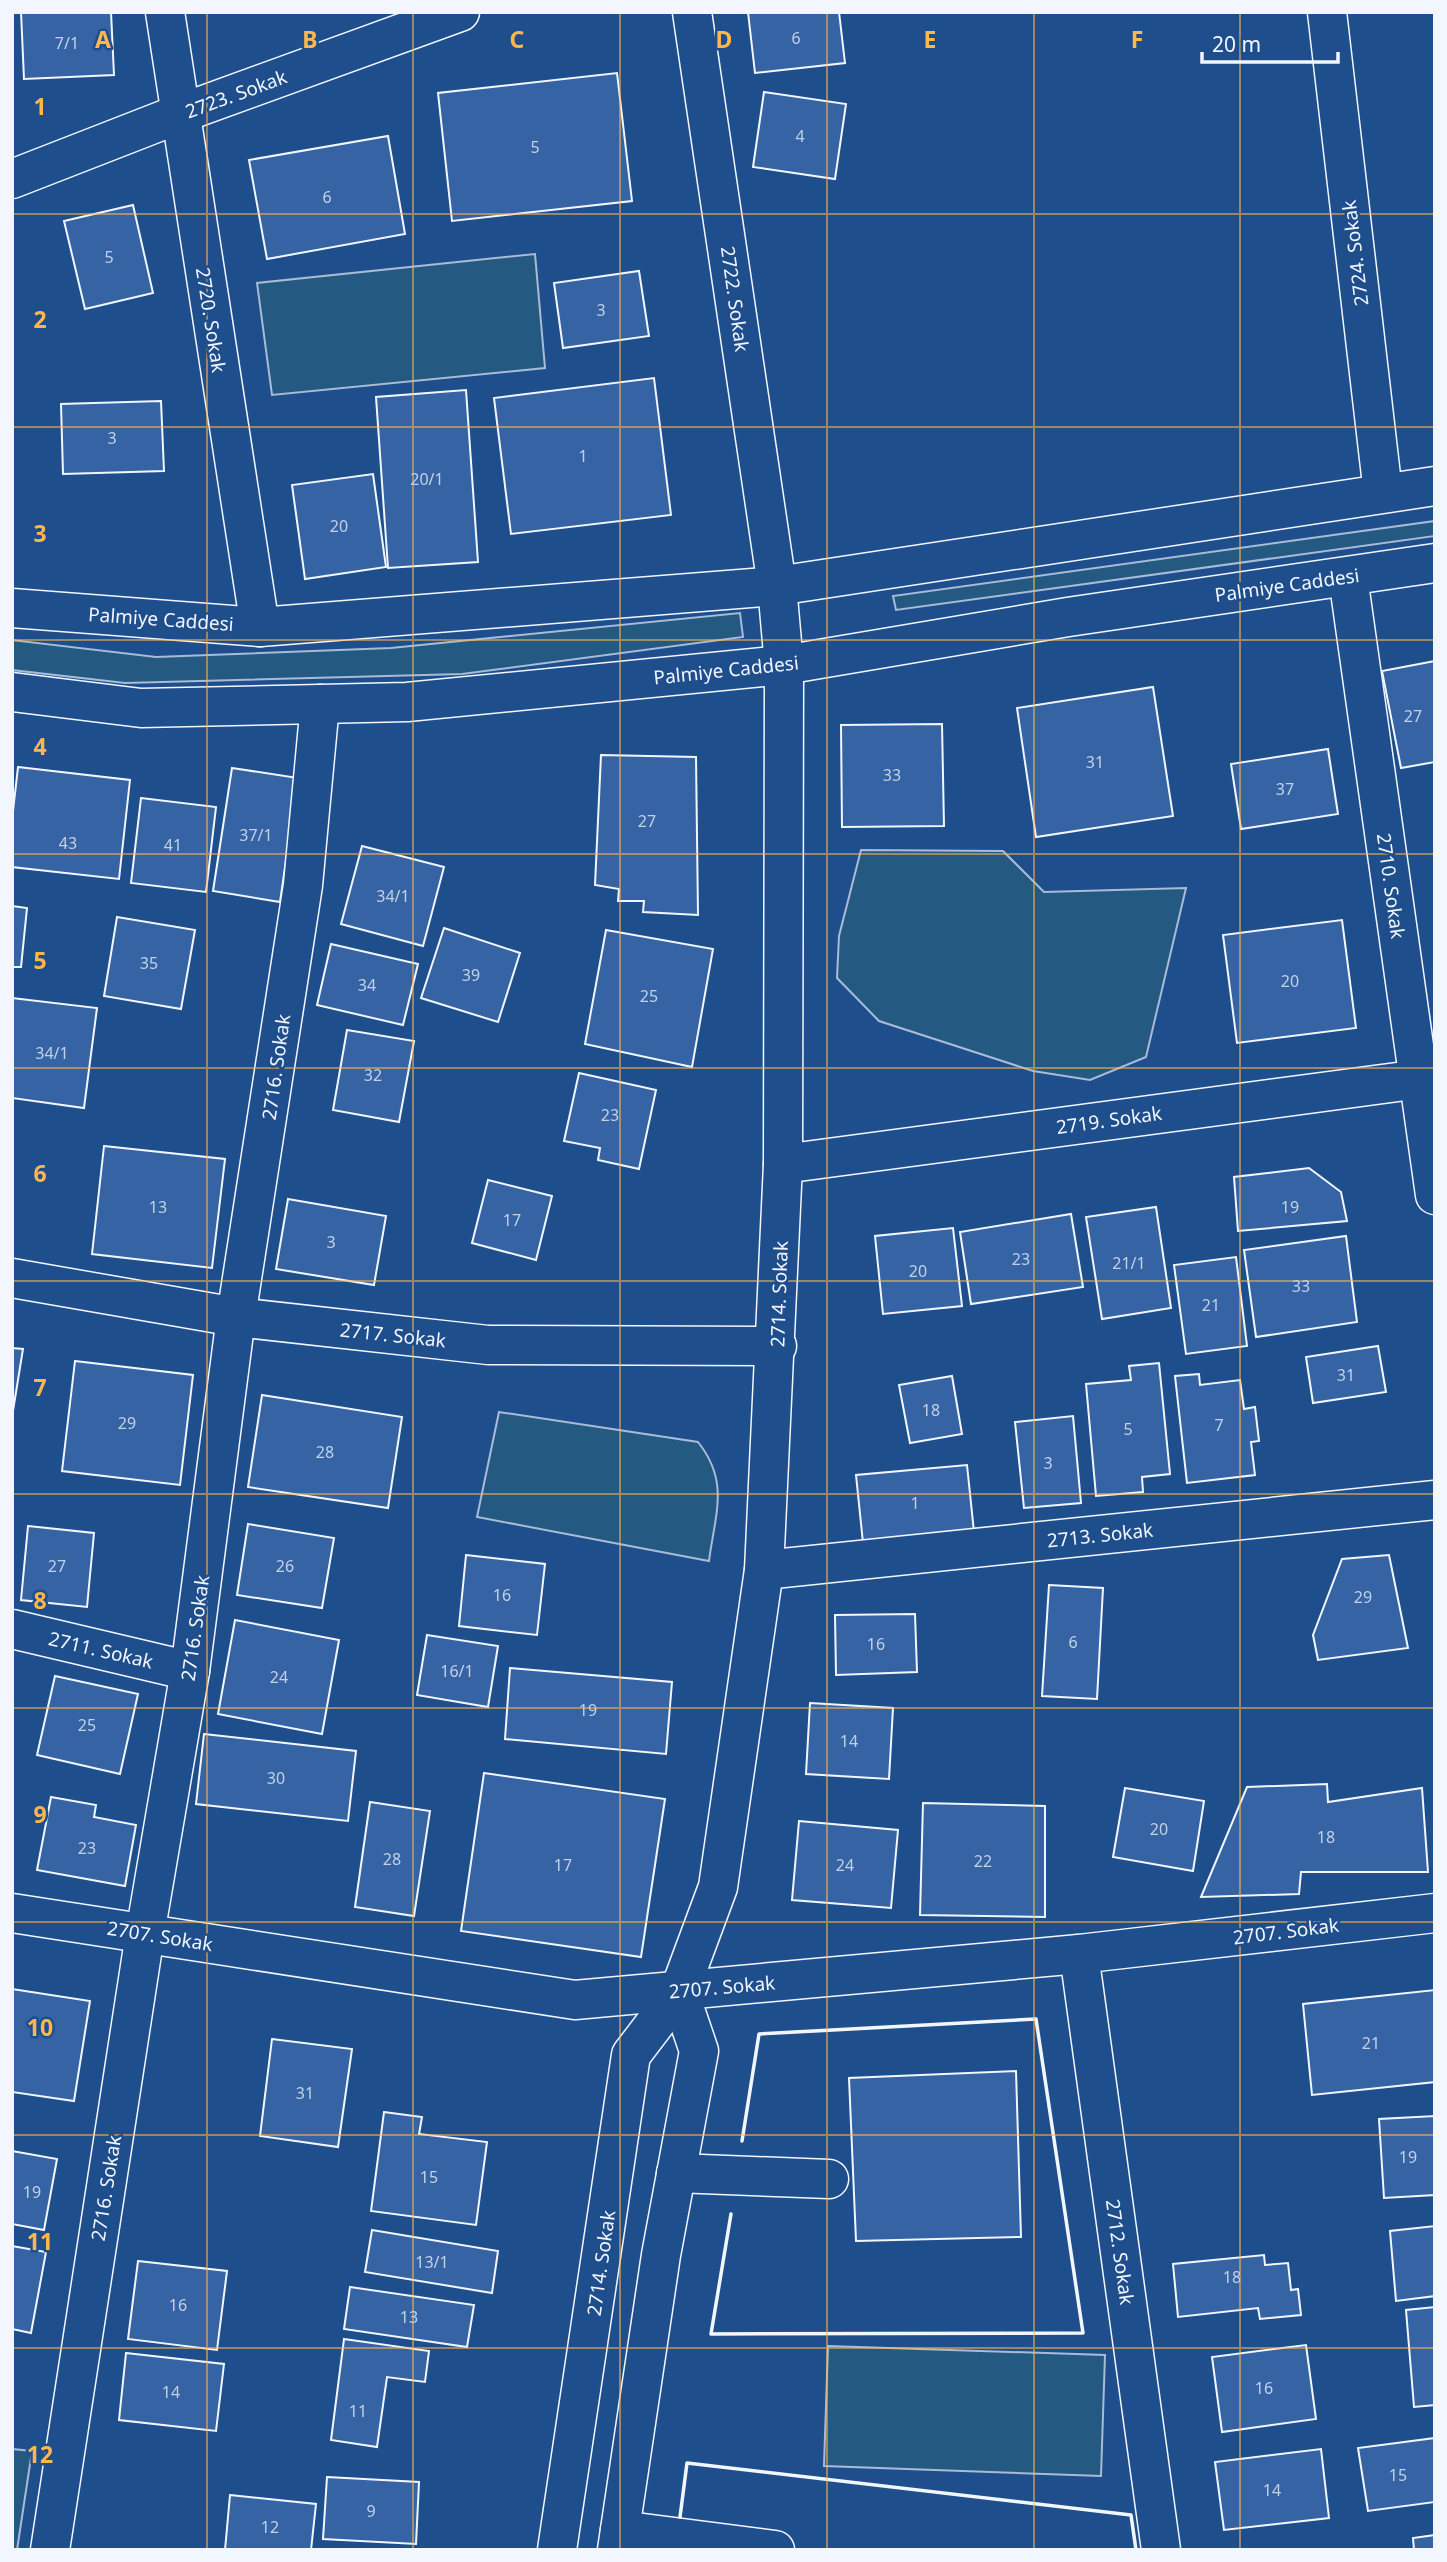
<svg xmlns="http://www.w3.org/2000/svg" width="1447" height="2562" viewBox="0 0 1447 2562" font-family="'Noto Sans',sans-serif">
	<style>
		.green { fill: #245a82; stroke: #a8bbd7; stroke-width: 2 }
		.building { fill: #3563a3; stroke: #f2f6ff; stroke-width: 2 }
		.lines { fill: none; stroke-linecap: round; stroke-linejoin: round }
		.minor-casing { stroke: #f2f6ff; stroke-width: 41 }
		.major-casing { stroke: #f2f6ff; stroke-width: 41 }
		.minor { stroke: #1f4e8c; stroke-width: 38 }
		.major { stroke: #1f4e8c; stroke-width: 38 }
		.wall { stroke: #f2f6ff; stroke-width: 3.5 }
		.grid { fill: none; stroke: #ffb74d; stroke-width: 2; stroke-opacity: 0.55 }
		.labels { text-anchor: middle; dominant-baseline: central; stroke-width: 5; stroke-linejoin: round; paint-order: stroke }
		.number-label { font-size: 16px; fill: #c3d1e8 }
		.street-label { font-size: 19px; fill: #f2f6ff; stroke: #1f4e8c }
		.grid-label { font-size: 23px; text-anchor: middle; font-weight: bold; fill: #ffb74d; stroke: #1f4e8c; stroke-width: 5; stroke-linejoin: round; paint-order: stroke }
	</style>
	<rect width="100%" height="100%" fill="#1f4e8c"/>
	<g class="green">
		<path d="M535,254l10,114 -273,27 -15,-112z"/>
		<path d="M1435,521v15l-539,74 -3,-14z"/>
		<path d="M740,613l3,24 -281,37 -337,9 -113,-13v-30l144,17 235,-9z"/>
		<path d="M861,850l142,1 41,41 142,-4 -40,169 -56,23 -57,-9 -154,-50 -42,-43 2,-42z"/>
		<path d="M499,1412l199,30c32,40 17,72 11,119l-232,-44z"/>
		<path d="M828,2346l277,9 -4,121 -277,-10z"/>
		<path d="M12,2449l20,2 -15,99h-5z"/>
	</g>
	<g class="building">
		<path d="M21,12h90l3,63 -90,4z"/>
		<path d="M748,12h91l6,51 -90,10z"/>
		<path d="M617,73l15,128 -180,20 -14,-128z"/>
		<path d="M764,92l82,12 -11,75 -82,-12z"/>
		<path d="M388,136l17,98 -138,25 -18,-99z"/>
		<path d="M133,205l20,88 -68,16 -21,-88z"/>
		<path d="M639,271l10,65 -86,12 -9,-65z"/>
		<path d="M654,378l17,137 -160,19 -17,-136z"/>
		<path d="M466,390l12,172 -90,6 -12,-171z"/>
		<path d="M161,401l3,70 -101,3 -2,-70z"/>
		<path d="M373,474l13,93 -81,12 -13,-94z"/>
		<path d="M1435,661v101l-34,6 -19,-97z"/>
		<path d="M1153,687l20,129 -137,21 -19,-129z"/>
		<path d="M942,724l2,102 -102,1 -1,-102z"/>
		<path d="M1328,749l10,65 -97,15 -10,-65z"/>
		<path d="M601,755l95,2 2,158 -55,-3 1,-11h-26l1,-12 -24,-4z"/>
		<path d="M18,767l112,13 -11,99 -107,-12v-47z"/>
		<path d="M232,768l66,10 -18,124 -67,-11z"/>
		<path d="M141,798l75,9 -10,85 -75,-9z"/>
		<path d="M362,846l82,21 -21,79 -82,-22z"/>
		<path d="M12,906l15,2 -6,59h-9z"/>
		<path d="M117,917l78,13 -14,79 -77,-13z"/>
		<path d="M1342,920l14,108 -119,15 -14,-108z"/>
		<path d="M444,928l76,25 -22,69 -77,-24z"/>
		<path d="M606,930l107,19 -21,118 -107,-23z"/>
		<path d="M331,944l87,20 -15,61 -86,-20z"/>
		<path d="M12,998l85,10 -13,100 -72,-10z"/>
		<path d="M347,1030l67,11 -15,81 -66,-12z"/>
		<path d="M579,1073l77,17 -17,79 -41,-9 2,-12 -36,-7z"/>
		<path d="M104,1146l121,13 -13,109 -120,-14z"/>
		<path d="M1309,1168l32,24 6,29 -109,10 -4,-54z"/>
		<path d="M488,1180l64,16 -16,64 -64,-17z"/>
		<path d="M288,1199l98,17 -12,69 -98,-16z"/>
		<path d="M1156,1207l15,101 -69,11 -16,-102z"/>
		<path d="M1071,1214l12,73 -112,17 -11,-72z"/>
		<path d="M953,1228l9,78 -79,8 -8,-78z"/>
		<path d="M1346,1236l11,86 -101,15 -12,-87z"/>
		<path d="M1236,1257l11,89 -61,8 -12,-89z"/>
		<path d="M1378,1346l8,46 -73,11 -7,-46z"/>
		<path d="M12,1348l11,1 -11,68z"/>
		<path d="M75,1361l118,14 -13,110 -118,-14z"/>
		<path d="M1159,1363l11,111 -28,3 1,15 -47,4 -10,-112 45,-4 -2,-14z"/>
		<path d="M1199,1374l1,11 40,-5 4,29 11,-2 4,34 -8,1 4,33 -68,8 -12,-107z"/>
		<path d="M952,1376l10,58 -52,9 -11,-58z"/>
		<path d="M262,1395l140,22 -14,91 -140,-21z"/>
		<path d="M1073,1416l8,87 -57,5 -9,-86z"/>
		<path d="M967,1465l7,67 -111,11 -7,-68z"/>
		<path d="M248,1524l86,14 -12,70 -85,-13z"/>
		<path d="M28,1526l66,7 -7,74 -66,-7z"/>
		<path d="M466,1555l79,9 -8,71 -78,-9z"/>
		<path d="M1389,1555l19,93 -90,12 -5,-25 29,-76z"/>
		<path d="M1049,1585l54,3 -6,111 -55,-3z"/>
		<path d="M915,1614l2,58 -81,3 -1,-60z"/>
		<path d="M235,1620l104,20 -17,94 -104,-20z"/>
		<path d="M427,1635l71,11 -10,61 -71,-12z"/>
		<path d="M510,1668l162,14 -6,72 -161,-15z"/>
		<path d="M55,1676l83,18 -18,80 -83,-19z"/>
		<path d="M810,1703l83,5 -4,71 -83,-5z"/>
		<path d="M204,1734l152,17 -8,70 -152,-17z"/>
		<path d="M484,1773l181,26 -24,158 -180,-26z"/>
		<path d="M1327,1784l1,18 94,-14 6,84h-127l-2,22 -98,3 46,-110z"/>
		<path d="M1125,1788l79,13 -11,70 -80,-14z"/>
		<path d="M51,1797l45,8 -2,12 42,8 -11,61 -88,-16z"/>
		<path d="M370,1802l60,9 -16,105 -59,-9z"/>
		<path d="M923,1803l122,3v111l-125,-2z"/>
		<path d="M799,1821l99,9 -7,78 -99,-8z"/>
		<path d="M12,1989l78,12 -16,100 -62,-9z"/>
		<path d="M1435,1990v92l-123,13 -9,-91z"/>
		<path d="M272,2039l80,10 -14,98 -78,-11z"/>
		<path d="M1016,2071l5,166 -165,4 -7,-163z"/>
		<path d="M384,2112l38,5 -3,17 68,8 -11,83 -105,-14z"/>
		<path d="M1435,2116v79l-51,3 -5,-79z"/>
		<path d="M12,2151l45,8 -13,71 -32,-6z"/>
		<path d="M1435,2226v70l-39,5 -6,-70z"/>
		<path d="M372,2230l126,21 -6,42 -127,-21z"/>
		<path d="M12,2246l34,6 -15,81 -19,-4z"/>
		<path d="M1264,2255l1,10 23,-2 3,27 7,-1 3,26 -41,4 -2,-11 -80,9 -5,-53z"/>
		<path d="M138,2261l89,10 -10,79 -89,-11z"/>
		<path d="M350,2287l124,18 -7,42 -123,-18z"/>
		<path d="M1435,2307v98l-21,2 -8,-97z"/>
		<path d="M344,2339l85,12 -4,31 -38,-5 -10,70 -46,-7z"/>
		<path d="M1306,2345l10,74 -94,13 -10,-75z"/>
		<path d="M126,2353l98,11 -8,67 -97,-11z"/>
		<path d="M1435,2438v64l-67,9 -10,-63z"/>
		<path d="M1321,2449l8,69 -105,12 -9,-68z"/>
		<path d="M327,2477l92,5 -3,62 -93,-5z"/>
		<path d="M230,2495l86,9 -5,46h-86z"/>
		<path d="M1435,2535v15h-21l-1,-12z"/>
	</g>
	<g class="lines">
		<g class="minor-casing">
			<g id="minor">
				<path d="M165,12l95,615"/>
				<path d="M1327,12l56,481"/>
				<path d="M12,179l167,-65 281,-102"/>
				<path d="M1348,577l87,618"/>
				<path d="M783,1164l652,-87"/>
				<path d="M12,1278l224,39 252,28 289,1"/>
				<path d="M764,1570l671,-70"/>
				<path d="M12,1629l178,42"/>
				<path d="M12,1913l563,87 504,-46 356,-41"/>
				<path d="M1079,1954l82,596"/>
				<path d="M676,2173l153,6"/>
				<path d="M620,2530l155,20"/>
				<path d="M50,2550l95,-616 45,-263 46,-354 67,-432 17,-181"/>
				<path d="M557,2550l74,-495 48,-63 39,-105 46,-317 19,-406 1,-499 -7,-79 -85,-574"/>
				<path d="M617,2550l44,-295 38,-204 -20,-59"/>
			</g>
		</g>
		<g class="major-casing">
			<g id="major">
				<path d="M12,608l248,19 517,-41 658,-100"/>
				<path d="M12,692l129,16 266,-6 377,-37 284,-48 367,-54"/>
			</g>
		</g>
		<use href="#minor" class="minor"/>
		<use href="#major" class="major"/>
		<g class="wall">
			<path d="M731,2214l-20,120 372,-1 -47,-314 -277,15 -17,107"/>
			<path d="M680,2517l7,-54 444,52 5,35"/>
		</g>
	</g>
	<path class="grid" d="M207,12v2538M413,12v2538M620,12v2538M827,12v2538M1034,12v2538M1240,12v2538M12,214h1423M12,427h1423M12,640h1423M12,854h1423M12,1068h1423M12,1281h1423M12,1494h1423M12,1708h1423M12,1922h1423M12,2135h1423M12,2348h1423"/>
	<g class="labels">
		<g class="number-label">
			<text x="796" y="38">6</text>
			<text x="67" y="43">7/1</text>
			<text x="800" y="136">4</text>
			<text x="535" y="147">5</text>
			<text x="327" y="197">6</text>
			<text x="109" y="257">5</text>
			<text x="601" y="310">3</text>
			<text x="112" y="438">3</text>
			<text x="583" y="456">1</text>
			<text x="427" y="479">20/1</text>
			<text x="339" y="526">20</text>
			<text x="1413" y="716">27</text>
			<text x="1095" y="762">31</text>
			<text x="892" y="775">33</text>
			<text x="1285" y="789">37</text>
			<text x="647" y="821">27</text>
			<text x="256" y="835">37/1</text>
			<text x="68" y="843">43</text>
			<text x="173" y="845">41</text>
			<text x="393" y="896">34/1</text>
			<text x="149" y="963">35</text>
			<text x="471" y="975">39</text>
			<text x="1290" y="981">20</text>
			<text x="367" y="985">34</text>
			<text x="649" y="996">25</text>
			<text x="52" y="1053">34/1</text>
			<text x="373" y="1075">32</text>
			<text x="610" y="1115">23</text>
			<text x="158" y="1207">13</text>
			<text x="1290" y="1207">19</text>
			<text x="512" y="1220">17</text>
			<text x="331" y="1242">3</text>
			<text x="1021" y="1259">23</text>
			<text x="1129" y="1263">21/1</text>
			<text x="918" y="1271">20</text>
			<text x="1301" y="1286">33</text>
			<text x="1211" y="1305">21</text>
			<text x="1346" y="1375">31</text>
			<text x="931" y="1410">18</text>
			<text x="127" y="1423">29</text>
			<text x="1219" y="1425">7</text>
			<text x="1128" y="1429">5</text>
			<text x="325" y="1452">28</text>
			<text x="1048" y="1463">3</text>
			<text x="915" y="1503">1</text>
			<text x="57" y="1566">27</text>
			<text x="285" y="1566">26</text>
			<text x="502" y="1595">16</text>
			<text x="1363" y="1597">29</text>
			<text x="1073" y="1642">6</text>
			<text x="876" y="1644">16</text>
			<text x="457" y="1671">16/1</text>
			<text x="279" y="1677">24</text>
			<text x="588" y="1710">19</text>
			<text x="87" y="1725">25</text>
			<text x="849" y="1741">14</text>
			<text x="276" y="1778">30</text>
			<text x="1159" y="1829">20</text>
			<text x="1326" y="1837">18</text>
			<text x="87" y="1848">23</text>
			<text x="392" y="1859">28</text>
			<text x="983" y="1861">22</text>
			<text x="563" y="1865">17</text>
			<text x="845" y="1865">24</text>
			<text x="1371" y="2043">21</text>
			<text x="305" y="2093">31</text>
			<text x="1408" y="2157">19</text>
			<text x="429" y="2177">15</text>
			<text x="32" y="2192">19</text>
			<text x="432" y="2262">13/1</text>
			<text x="1232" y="2277">18</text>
			<text x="178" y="2305">16</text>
			<text x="409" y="2317">13</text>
			<text x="1264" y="2388">16</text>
			<text x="171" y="2392">14</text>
			<text x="358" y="2411">11</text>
			<text x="1398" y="2475">15</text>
			<text x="1272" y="2490">14</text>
			<text x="371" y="2511">9</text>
			<text x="270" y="2527">12</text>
		</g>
		<g class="street-label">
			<text transform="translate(236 94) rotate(-20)">2723. Sokak</text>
			<text transform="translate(1355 253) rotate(-97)">2724. Sokak</text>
			<text transform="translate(735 299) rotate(82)">2722. Sokak</text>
			<text transform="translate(211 320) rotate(81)">2720. Sokak</text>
			<text transform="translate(1287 585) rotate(-8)">Palmiye Caddesi</text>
			<text transform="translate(161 619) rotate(4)">Palmiye Caddesi</text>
			<text transform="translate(726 670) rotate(-6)">Palmiye Caddesi</text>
			<text transform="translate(1391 886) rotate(82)">2710. Sokak</text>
			<text transform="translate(276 1067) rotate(-82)">2716. Sokak</text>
			<text transform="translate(1109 1120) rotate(-8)">2719. Sokak</text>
			<text transform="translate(779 1294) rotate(-88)">2714. Sokak</text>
			<text transform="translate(393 1335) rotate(6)">2717. Sokak</text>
			<text transform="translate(1100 1535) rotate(-6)">2713. Sokak</text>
			<text transform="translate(195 1628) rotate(-82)">2716. Sokak</text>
			<text transform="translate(101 1650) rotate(13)">2711. Sokak</text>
			<text transform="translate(1286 1931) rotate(-7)">2707. Sokak</text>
			<text transform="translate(160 1936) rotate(9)">2707. Sokak</text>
			<text transform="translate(722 1987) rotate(-5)">2707. Sokak</text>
			<text transform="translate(106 2188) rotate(-81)">2716. Sokak</text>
			<text transform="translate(1120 2252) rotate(82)">2712. Sokak</text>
			<text transform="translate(601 2263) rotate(-82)">2714. Sokak</text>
		</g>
	</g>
	<g class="grid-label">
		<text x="103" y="48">A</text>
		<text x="310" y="48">B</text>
		<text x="517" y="48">C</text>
		<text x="724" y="48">D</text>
		<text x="930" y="48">E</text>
		<text x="1137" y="48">F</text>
		<text x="40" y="115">1</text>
		<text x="40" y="328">2</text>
		<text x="40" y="542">3</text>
		<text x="40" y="755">4</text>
		<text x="40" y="969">5</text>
		<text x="40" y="1182">6</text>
		<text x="40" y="1396">7</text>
		<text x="40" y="1609">8</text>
		<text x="40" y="1823">9</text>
		<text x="40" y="2036">10</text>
		<text x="40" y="2250">11</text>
		<text x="40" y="2463">12</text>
	</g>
	<rect width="1447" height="2562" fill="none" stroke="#f2f6ff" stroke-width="28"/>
	<path d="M1202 52v10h136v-10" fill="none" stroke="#f2f6ff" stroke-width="3.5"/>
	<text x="1212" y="52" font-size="21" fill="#f2f6ff" stroke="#1f4e8c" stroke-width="5" paint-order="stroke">20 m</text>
</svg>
